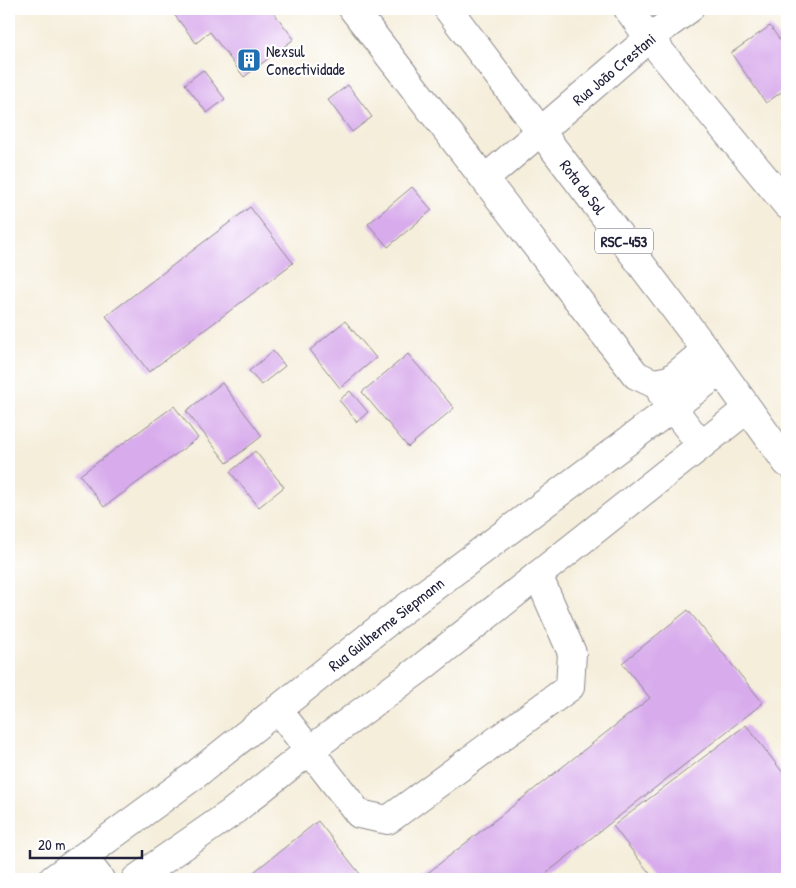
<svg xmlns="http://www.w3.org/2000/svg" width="796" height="888" viewBox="0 0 796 888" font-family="'Patrick Hand',sans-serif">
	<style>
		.building { fill: #d8acec }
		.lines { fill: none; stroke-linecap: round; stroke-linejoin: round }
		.minor-casing { stroke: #8c888b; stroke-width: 30 }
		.highway-casing { stroke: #8c888b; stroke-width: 30 }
		.minor { stroke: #fff; stroke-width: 28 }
		.highway { stroke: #fff; stroke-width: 28 }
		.labels { text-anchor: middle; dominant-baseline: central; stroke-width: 4.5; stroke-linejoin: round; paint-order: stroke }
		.shield { fill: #fff; stroke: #646476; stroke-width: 1 }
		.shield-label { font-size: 15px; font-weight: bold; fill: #22223b }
		.poi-label { font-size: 16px; fill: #22223b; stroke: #fff; text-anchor: start }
		.street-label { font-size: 16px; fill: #22223b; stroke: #fff }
	</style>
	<rect width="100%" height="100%" fill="#fff"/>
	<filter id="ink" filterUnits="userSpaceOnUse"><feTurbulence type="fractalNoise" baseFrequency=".02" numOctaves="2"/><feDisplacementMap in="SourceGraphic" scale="10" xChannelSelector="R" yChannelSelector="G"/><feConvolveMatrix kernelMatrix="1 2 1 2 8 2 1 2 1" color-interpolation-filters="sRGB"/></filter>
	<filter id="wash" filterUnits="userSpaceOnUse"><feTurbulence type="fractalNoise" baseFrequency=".0096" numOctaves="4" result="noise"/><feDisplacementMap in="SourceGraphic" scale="20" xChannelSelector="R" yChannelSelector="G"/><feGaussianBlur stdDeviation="1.12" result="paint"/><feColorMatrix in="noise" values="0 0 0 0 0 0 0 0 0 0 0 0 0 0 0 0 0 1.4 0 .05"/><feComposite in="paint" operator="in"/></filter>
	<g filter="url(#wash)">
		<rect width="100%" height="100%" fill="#f5eedb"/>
		<g id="blocks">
			<g class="building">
				<path d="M170,9h101l23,30 -50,38 -34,-45 -14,11z"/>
				<path d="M770,26l17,24v38l-21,15 -35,-50z"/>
				<path d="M203,70l22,29 -18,14 -22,-29z"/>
				<path d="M348,85l24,32 -20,15 -24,-32z"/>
				<path d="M412,187l20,23 -44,37 -20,-23z"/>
				<path d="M250,207l43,56 -144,109 -43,-56z"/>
				<path d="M345,321l31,37 -36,30 -30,-38z"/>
				<path d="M273,351l12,15 -24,19 -12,-14z"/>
				<path d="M408,354l46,54 -46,39 -46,-55z"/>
				<path d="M222,383l40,53 -35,27 -41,-52z"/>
				<path d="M350,391l18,21 -11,10 -18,-22z"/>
				<path d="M174,406l24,32 -94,69 -24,-32z"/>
				<path d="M255,451l29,36 -25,20 -29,-35z"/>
				<path d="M688,610l75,93 -224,176h-119l230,-181 -28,-35z"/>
				<path d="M746,725l41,53v101h-133l-41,-53z"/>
				<path d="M318,821l46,58h-119z"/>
			</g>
		</g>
	</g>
	<g filter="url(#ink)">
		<use href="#blocks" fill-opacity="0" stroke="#8c888b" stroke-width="1"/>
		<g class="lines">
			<g class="minor-casing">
				<g id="minor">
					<path d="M353,9l283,366 17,8 17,-3 36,-30"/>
					<path d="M628,9l21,29 138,167"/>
					<path d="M485,179l164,-141 40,-29"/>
					<path d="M662,394l39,51"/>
					<path d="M278,710l81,104 29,6 182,-133 2,-34 -34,-78"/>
					<path d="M83,857l17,22"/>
					<path d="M53,879l142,-104 200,-159 326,-245"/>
					<path d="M136,879l95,-66 79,-63 111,-82 326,-259"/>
				</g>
			</g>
			<g class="highway-casing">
				<path id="highway" d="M448,9l258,341 81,113"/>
			</g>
			<use href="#minor" class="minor"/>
			<use href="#highway" class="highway"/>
		</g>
	</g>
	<defs>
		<g id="building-square" transform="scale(1.25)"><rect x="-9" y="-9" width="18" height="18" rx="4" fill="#1f6fb2" stroke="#fff"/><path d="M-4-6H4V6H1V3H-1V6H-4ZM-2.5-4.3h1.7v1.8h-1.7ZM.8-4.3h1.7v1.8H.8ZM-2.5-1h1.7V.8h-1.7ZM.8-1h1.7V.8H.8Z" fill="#fff"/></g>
	</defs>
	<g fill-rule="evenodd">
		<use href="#building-square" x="249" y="60"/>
	</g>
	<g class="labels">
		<rect class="shield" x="595" y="228.5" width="58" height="25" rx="4"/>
		<g class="shield-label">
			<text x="624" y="241">RSC-453</text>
		</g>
		<g class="poi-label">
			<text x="266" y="51">Nexsul<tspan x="266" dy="18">Conectividade</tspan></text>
		</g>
		<g class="street-label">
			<text transform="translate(614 69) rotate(-40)">Rua João Crestani</text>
			<text transform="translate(583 187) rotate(53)">Rota do Sol</text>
			<text transform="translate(386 624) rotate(-38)">Rua Guilherme Siepmann</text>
		</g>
	</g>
	<rect width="796" height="888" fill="none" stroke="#fff" stroke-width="30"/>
	<path d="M30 850v8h112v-8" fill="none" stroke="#22223b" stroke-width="2.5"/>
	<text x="38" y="850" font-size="15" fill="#22223b" stroke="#ffffff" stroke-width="4" paint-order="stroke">20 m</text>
</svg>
